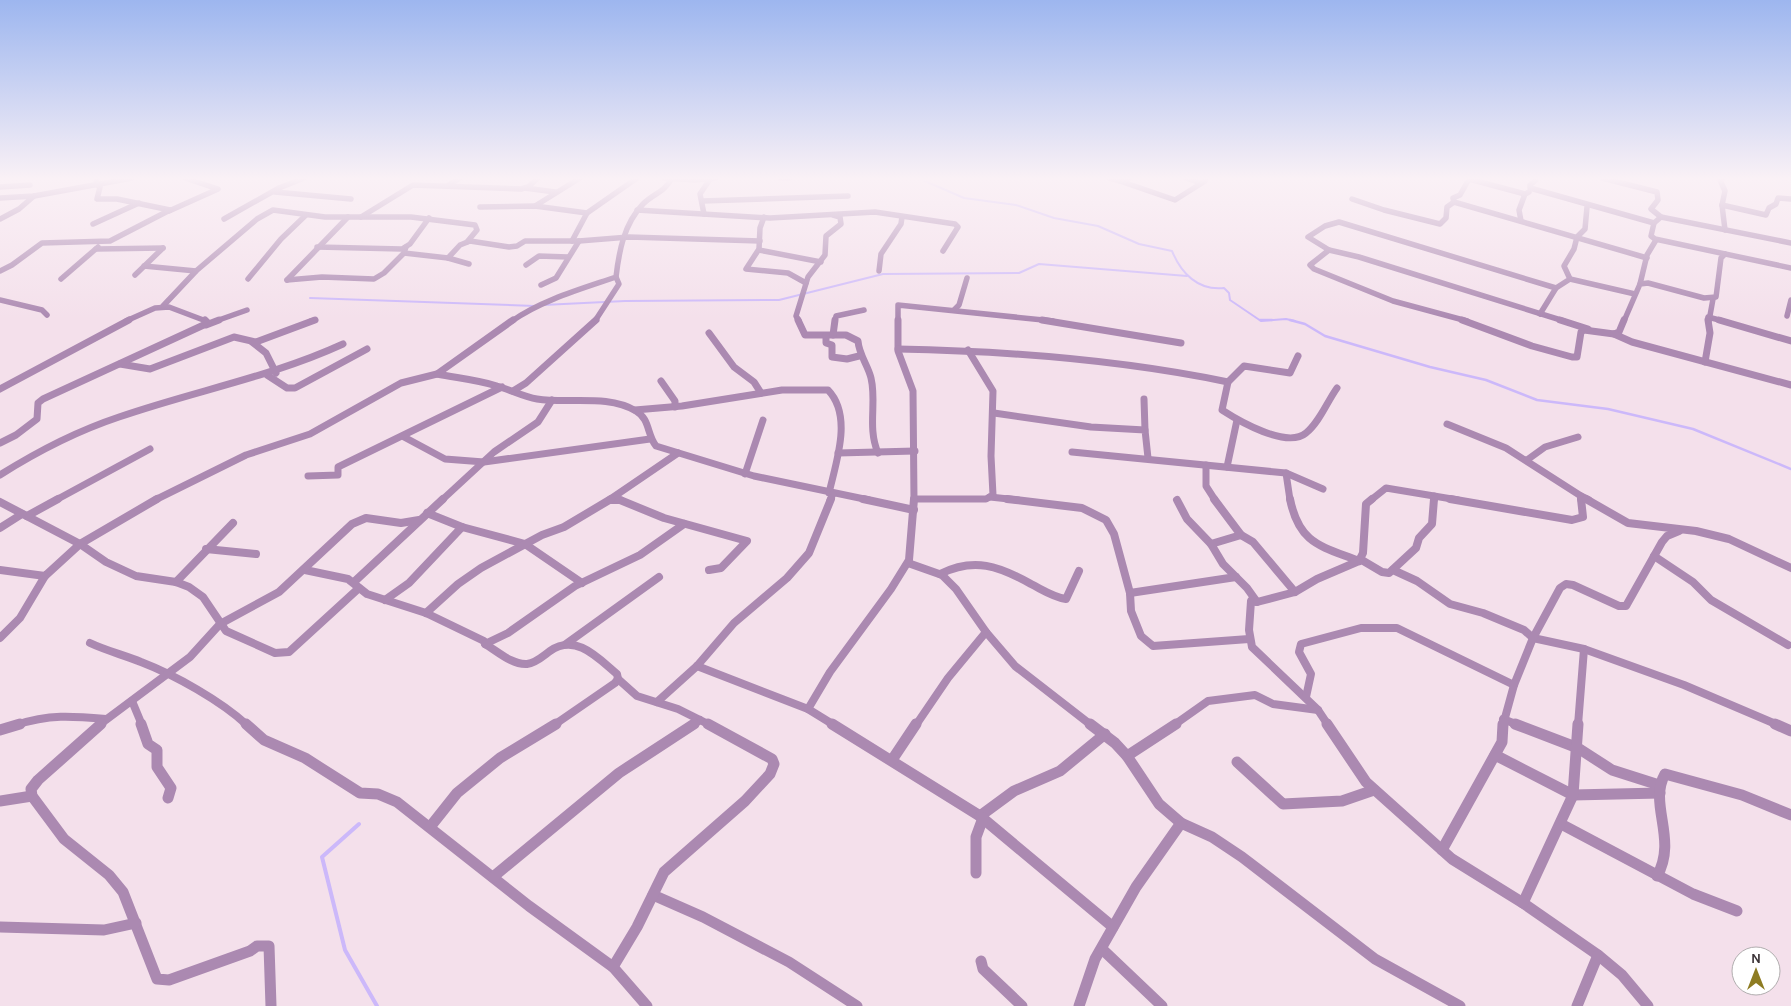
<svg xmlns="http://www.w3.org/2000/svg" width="1791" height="1006" viewBox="0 0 1791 1006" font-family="Karla,sans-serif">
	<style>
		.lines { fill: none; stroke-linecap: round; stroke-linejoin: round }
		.stream-far2 { stroke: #ccb8fa; stroke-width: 2 }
		.stream-far1 { stroke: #ccb8fa; stroke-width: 2.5 }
		.stream { stroke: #ccb8fa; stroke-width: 4 }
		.minor-far3 { stroke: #ab89b1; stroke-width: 5.5 }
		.minor-far2 { stroke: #ab89b1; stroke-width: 7 }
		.minor-far1 { stroke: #ab89b1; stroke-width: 8 }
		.minor { stroke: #ab89b1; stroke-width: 11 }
	</style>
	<rect width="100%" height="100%" fill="#f4e0eb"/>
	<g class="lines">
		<g class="stream-far2">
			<path d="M918,178l46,20 52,7 38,13 44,8 41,18 33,7c9,22 26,40 52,37l5,5 1,7 31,21 25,-2 9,2"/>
			<path d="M310,298l225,8"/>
			<path d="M543,305l82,-4 154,-1 104,-26 136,-1 20,-9 148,12"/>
		</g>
		<g class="stream-far1">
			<path d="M1260,320h12"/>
			<path d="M1290,320l15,4 20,12 105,31 56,13 51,20 71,9 85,20 98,40"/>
		</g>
		<path class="stream" d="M359,824l-37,33 23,93 32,56"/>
		<g class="minor-far3">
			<path d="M97,178l-1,6 4,3 -3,12h20l53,11"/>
			<path d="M664,178l31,2 21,-2"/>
			<path d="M780,178h10"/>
			<path d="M1109,178l11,3 9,-3"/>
			<path d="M1186,178l15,5"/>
			<path d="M1602,178l55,14 1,8 -7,9 10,8 130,26"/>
			<path d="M1536,180l-6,5v3l124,35"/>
			<path d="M1120,181l55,19 30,-19 1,-3"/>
			<path d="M447,186l13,-8"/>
			<path d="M0,187l30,-2"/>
			<path d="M525,188l30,4"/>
			<path d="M275,192l76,7"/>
			<path d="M0,198l34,-2 98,-18"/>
			<path d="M1352,199l32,11 56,14 6,-6 1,-11 7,-5 193,56"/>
			<path d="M702,201l146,-5"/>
			<path d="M1454,202l-1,-4 7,-3 9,-16 56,15"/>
			<path d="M1722,205l3,-14 -5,-11 3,-2"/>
			<path d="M535,206l45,-28"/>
			<path d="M480,207l55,-1 52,7"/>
			<path d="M637,210l133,8 105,-6 80,12 3,3 -15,24"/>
			<path d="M169,211l49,-22 -33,-11"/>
			<path d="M704,214l-4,-20 10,-15"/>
			<path d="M361,217l52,-32 108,4 7,-2 10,-9"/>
			<path d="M764,217l-4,11 -1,21 -13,20 42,4 18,10"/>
			<path d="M1661,217l-7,6 -3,13 4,3 136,29"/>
			<path d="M0,219l19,-10 15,-13"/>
			<path d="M224,219l55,-31 25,-10"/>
			<path d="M1521,221l-2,-11 6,-16 4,-2"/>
			<path d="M93,224l46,-21"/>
			<path d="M1725,230l-3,-25 44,10 3,-7 7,-4 2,-6 13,1"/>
			<path d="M572,241l15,-28 50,-35"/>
			<path d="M317,247l85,2 8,-5 19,-26"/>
			<path d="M96,249l67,-1"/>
			<path d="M759,250l62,12"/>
			<path d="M1329,250l30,7 205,64"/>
			<path d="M404,253l44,5 21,6"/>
			<path d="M448,258l12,-13 10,-4 39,6 8,-1 8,-5h54l50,-4 131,4"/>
			<path d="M526,265l13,-9 29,1"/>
			<path d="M144,266l52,5"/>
			<path d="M0,271l12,-6 30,-22 68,-2 60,-31"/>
			<path d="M879,271l2,-17 20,-30 1,-7"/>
			<path d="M135,275l28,-27"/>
			<path d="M61,279l37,-32"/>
			<path d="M248,279l33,-40 25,-24"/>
			<path d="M1570,279l65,15"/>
			<path d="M287,280l35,-3 52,2 10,-6 20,-20 2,-6"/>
			<path d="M287,280l61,-63"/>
			<path d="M1640,284l7,-29 9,-15"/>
			<path d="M541,285l15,-7 23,-37"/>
			<path d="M0,300l42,10 5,5"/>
			<path d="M163,306l33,-35 61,-52 16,-9 52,7h86l64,8 2,5 -10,12"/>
			<path d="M954,310l5,-5 8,-27"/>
			<path d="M1540,314l16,-26 14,-9 -6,-13 10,-17 3,-12 8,-8 2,-22"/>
			<path d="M1787,316l4,-16"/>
			<path d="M1708,317l15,4"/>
			<path d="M126,321l29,-13 14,-1 37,14"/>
			<path d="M216,321l31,-11"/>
			<path d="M311,321l4,-1"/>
			<path d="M512,321c30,-21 69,-32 104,-44 3,-26 8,-53 27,-73 11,-11 21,-11 29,-26"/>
			<path d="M595,321l24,-37 -3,-7"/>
			<path d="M799,321l-3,-5 12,-39 17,-22 1,-19 15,-12 -1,-7 -7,-2"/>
			<path d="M835,321l1,-5 28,-6"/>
			<path d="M898,321v-16l155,16"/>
			<path d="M1467,321l-74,-20 -79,-32 -4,-4 19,-15 -21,-13 17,-11 14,-4 217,66"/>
			<path d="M1624,321l16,-37 8,-1 56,15 12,-1 5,-39 4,-4"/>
			<path d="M1709,321l4,-22"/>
		</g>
		<g class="minor-far2">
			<path d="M798,320l7,15h41l12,6c1,14 10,24 13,37 6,25 -4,49 7,75"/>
			<path d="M898,320v31l15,40 1,109"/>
			<path d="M1042,320l139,23"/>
			<path d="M1462,320l70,26 40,11h5l4,-25 3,-2 30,4 5,-2 5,-12"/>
			<path d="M1560,320l28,9"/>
			<path d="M1719,320l72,21"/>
			<path d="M206,325l13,-5"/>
			<path d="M709,333l25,34 20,15 7,11"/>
			<path d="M1614,334l18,8 159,43"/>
			<path d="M833,335l2,-15"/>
			<path d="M826,336v7l6,2v12l15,2 12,-3"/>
			<path d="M252,342l14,11 10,20"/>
			<path d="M898,349c108,2 224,11 330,33"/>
			<path d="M1298,356l-8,17 -46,-7 -16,16 -6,28c17,11 65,39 84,23 13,-10 21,-31 31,-45"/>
			<path d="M1705,362l5,-29 -2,-13"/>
			<path d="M120,364l30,5 84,-32 22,5 59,-22"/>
			<path d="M437,374c20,4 41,6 60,12 14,4 27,11 40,13 32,5 70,-5 99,12 14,8 11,24 20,35l98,30 115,24"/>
			<path d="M267,375l20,13h8l72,-39"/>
			<path d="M661,381l14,20v6"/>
			<path d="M0,389l129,-69"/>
			<path d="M513,391l13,-8 70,-63"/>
			<path d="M1144,399l1,31"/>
			<path d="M635,410l47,-4 100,-16h46c25,26 8,72 1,103"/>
			<path d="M994,413l97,14 54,3 3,28"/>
			<path d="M1447,424l59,24 75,48"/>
			<path d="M404,437l41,22 39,3 166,-23"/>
			<path d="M0,443l16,-8 21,-16 1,-16 5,-4 165,-76 -3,-3"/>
			<path d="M1072,452l214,21 37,16"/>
			<path d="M838,453l77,-2"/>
			<path d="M1527,460l18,-13 33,-10"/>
			<path d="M1206,465v21l9,14"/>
			<path d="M1227,467l10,-47"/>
			<path d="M1286,473l4,27"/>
			<path d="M745,474l18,-54"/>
			<path d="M0,475c38,-24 77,-44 119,-58 75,-26 152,-40 224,-73"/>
			<path d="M308,476l30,-1v-8l164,-80"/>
			<path d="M990,497l28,3"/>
			<path d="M914,499h72l7,-4 -2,-39 2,-65 -25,-41"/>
			<path d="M56,500l94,-51"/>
			<path d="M155,500l91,-45 64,-21 91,-51 36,-9 76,-54"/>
			<path d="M442,500l52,-48 44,-30 14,-22"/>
			<path d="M609,500l69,-47"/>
			<path d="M612,500h9"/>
			<path d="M830,500l3,-6"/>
			<path d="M1371,500l15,-12 72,12"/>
			<path d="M1434,500v-4"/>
			<path d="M1581,500v-4l8,4"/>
		</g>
		<g class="minor-far1">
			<path d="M863,499l51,11"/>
			<path d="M1007,499l75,9 24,12 8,14 16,59 1,18 10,25 12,10 96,-7"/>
			<path d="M1290,499c9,45 31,47 69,62"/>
			<path d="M1450,499l122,21 11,-3 -2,-18"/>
			<path d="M1586,499l42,24 68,8 33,8 62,29"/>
			<path d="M612,500h8l44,18 83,23 -26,27 -12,2"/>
			<path d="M1177,500l10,19 24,25 12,20 24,24 10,14 -6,-1 -2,29 3,17 66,63 10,15"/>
			<path d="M0,502l80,42 26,18 30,14 40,6 13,5 14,10 23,34 49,22 14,-1 70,-64"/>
			<path d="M27,516l31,-17"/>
			<path d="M462,527l63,17 57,39"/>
			<path d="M0,528l22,-14"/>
			<path d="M1241,535l12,7 42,50"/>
			<path d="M1211,544l30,-9 -27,-36"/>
			<path d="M206,549l50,5"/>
			<path d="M1654,556l39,26 18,18 77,45"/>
			<path d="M1360,559l22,13 7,1 27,-25 3,-10 13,-14 2,-25"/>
			<path d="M908,563l34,12 14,14 30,43 29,34 76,59"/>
			<path d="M0,570l45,6 35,-32 77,-45"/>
			<path d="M305,570l43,9 19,15 59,19 58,28 1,3c12,7 27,21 42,20 9,-1 16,-8 23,-13 26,-18 48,7 67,23l1,5 -3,4 -61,42"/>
			<path d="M1393,570l24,11 33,23 33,9 41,17 9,8 51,11 100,36 94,40"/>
			<path d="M940,574c34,-17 59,-8 91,10 12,6 22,13 35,15l13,-28"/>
			<path d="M176,582l57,-59"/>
			<path d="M354,582l89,-83"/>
			<path d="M1130,593l106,-16"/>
			<path d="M385,600l24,-17 53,-56 -35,-14"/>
			<path d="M1257,602l38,-10 22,-13 42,-18 4,-8 3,-49 6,-5"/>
			<path d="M426,613l32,-29 23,-16 61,-33 22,-8 47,-28"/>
			<path d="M0,638l20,-20 25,-42"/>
			<path d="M90,643c17,8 34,12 51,19 34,13 80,39 106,63"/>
			<path d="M485,644l23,-11 67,-47 65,-31 44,-31"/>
			<path d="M566,644l93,-67"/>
			<path d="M697,666l111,43 26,16"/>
			<path d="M618,679l19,17 41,13 32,16"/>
			<path d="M1306,697l5,-23 -12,-22 2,-8 60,-16h36l117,57"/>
			<path d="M132,701l10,24"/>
			<path d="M657,702l40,-36 37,-43 53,-45 22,-25 22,-54"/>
			<path d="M808,709l22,-37 61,-83 18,-29 5,-61"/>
			<path d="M1503,719l15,6"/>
			<path d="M16,725c33,-11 56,-9 90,-6"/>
			<path d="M99,725l91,-68 30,-33 59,-32 73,-68 14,-6 35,5 18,-3"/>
			<path d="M693,725l7,-5"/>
			<path d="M916,725l32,-47 38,-46"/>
			<path d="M1174,725l34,-24 47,-6 18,9 45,6"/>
			<path d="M1503,725l11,-40 19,-47 27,-50 6,-4 7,1 46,21h7l36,-64 5,-6 12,-5"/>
			<path d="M1578,725l6,-76"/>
		</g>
		<g class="minor">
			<path d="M101,724l-63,56 -7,9 1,7 32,43 45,36 14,17 34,87 12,1 81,-29 7,-5h12l2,60"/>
			<path d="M141,724l7,20 9,6v17l14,21 -3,10"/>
			<path d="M246,724l18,16 41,18 55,35 18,1 19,8 132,104 84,61 34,39"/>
			<path d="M832,724l148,92 133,111"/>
			<path d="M1090,724l25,19 12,13 32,48 22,19 31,14 30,20 133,102 85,47"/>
			<path d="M1327,724l39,58 86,77 71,44 75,52 24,20 26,31"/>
			<path d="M1515,724l63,24 34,22 47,15"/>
			<path d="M1775,724l16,7"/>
			<path d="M0,730l20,-6"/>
			<path d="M1495,755l78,40 87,-2"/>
			<path d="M1127,756l49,-32"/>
			<path d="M892,760l24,-36"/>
			<path d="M1237,762l46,42 59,-3 32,-11"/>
			<path d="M0,801l32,-5"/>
			<path d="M980,816l34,-25 46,-20 45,-37"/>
			<path d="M1561,824l132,70 44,17"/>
			<path d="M430,827l27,-34 43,-35 56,-34"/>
			<path d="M1442,850l60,-108 1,-18"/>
			<path d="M976,873v-36l7,-19"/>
			<path d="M1657,876c21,-37 -9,-72 8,-102l77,21 49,20"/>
			<path d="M493,877l126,-104 75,-49"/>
			<path d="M653,895l50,22 86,45 68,44"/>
			<path d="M1523,903l50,-108 5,-71"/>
			<path d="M0,927l104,3 32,-7"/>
			<path d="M1102,949l60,57"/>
			<path d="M981,961l2,8 39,37"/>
			<path d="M613,967l24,-40 27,-55 81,-71 25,-27 4,-10 -2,-5 -64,-35"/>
			<path d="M1079,1006l16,-47 41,-72 45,-64"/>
			<path d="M1577,1006l21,-51"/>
		</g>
	</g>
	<linearGradient id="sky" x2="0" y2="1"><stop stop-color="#9db6ef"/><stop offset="0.56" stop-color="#faf1f6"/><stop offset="1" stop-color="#faf1f6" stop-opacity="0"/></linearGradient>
	<rect width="1791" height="319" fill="url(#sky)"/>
	<g transform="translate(1756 971)"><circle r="24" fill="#ffffff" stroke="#b1aeaf"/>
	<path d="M0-4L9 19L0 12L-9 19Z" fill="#8e7c22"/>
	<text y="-8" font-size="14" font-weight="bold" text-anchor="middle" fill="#3c3438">N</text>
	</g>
</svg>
